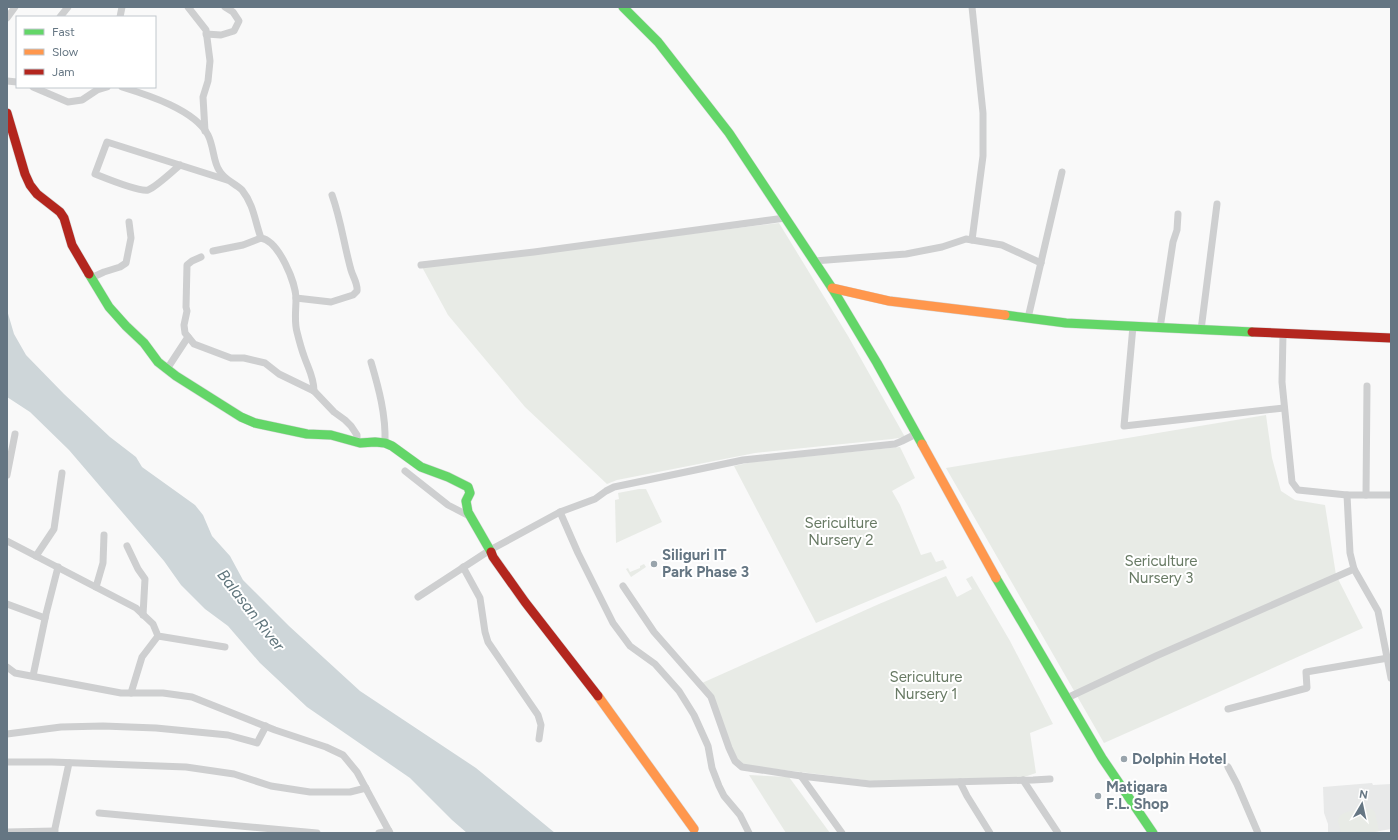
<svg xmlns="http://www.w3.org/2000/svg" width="1398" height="840" viewBox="0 0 1398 840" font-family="Figtree,sans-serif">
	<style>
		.built { fill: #e8e9e9 }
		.green { fill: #e8ebe6 }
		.water { fill: #ced6d9 }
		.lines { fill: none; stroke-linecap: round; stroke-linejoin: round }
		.fast-casing { stroke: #d5d6d7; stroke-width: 10 }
		.slow-casing { stroke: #d5d6d7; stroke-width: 10 }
		.jam-casing { stroke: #d5d6d7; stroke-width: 10 }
		.street { stroke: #cecfd0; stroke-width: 7 }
		.fast { stroke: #63d668; stroke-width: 9 }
		.slow { stroke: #ff974d; stroke-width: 9 }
		.jam { stroke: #b3261e; stroke-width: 9 }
		.poi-dot { fill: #99a4ac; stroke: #fff; stroke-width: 1.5 }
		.labels { text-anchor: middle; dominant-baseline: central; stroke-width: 4; stroke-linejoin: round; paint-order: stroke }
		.park-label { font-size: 15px; fill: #687a64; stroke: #fff }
		.poi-label { font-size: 15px; font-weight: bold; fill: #657683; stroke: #fff; text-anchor: start }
		.water-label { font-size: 16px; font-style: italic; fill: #60757c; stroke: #fff }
	</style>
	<rect width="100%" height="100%" fill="#f9f9f9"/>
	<path class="built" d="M1372,783l1,2 18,-1v45l-23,4h-40v-9l-4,-11 -1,-26z"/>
	<g class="green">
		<path d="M779,223l69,113 57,101 -13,2 -137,14 -138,27 -10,4 -82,-77 -77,-92 -26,-48z"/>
		<path d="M1266,415l6,43 9,33 14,9 30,5 11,70 27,53 -259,115 -158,-275z"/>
		<path d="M900,447l15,31 -23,13 8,14 21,50 10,-3 5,10 7,-2 4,8 -131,55 -82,-157 18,-4z"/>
		<path d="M639,489h7l16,33 -46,21 -1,-43 4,-1 -1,-6z"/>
		<path d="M644,564l2,3 -15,10 -5,-8 2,-1 2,4 10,-4v-2z"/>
		<path d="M946,576l11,21 15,-8 -6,-10 6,-3 38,65 43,83 -23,9 6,40 -12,4 -151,4 -130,-16 -5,-4 -36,-78 177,-79z"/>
		<path d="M749,775l40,2 41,56h-44z"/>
		<path d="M1372,809l3,3 4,19 -11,2h-27c-1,-4 -2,-9 -3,-12 0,-12 25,-11 34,-12z"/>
	</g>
	<path class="water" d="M7,310l7,24 12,21 38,39 46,43 26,20 6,10 53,38 8,10 9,21 18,20 13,24 46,46 71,65 116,77 79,65h-88l-15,-13 -42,-42 -103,-71 -47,-44 -32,-37 -23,-17 -24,-24 -17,-24 -95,-111 -39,-38 -23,-15z"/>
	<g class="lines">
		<g class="fast-casing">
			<g id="fast">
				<path d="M623,7l35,35 71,91 103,155 45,75 45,81"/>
				<path d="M89,274l20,33 17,19 18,17 14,19 18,14 65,41 14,6 52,11 24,1 29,8 15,-1 10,1 7,3 29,21 27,10 20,10 2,6 -4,8 2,11 23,40"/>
				<path d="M1005,315l61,8 186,9"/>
				<path d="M996,578l106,180 51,75"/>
			</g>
		</g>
		<g class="slow-casing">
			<g id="slow">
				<path d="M832,288l57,13 116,14"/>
				<path d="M922,444l74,134"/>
				<path d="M598,696l96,133"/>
			</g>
		</g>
		<g class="jam-casing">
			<g id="jam">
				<path d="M7,113l18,61 5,11 7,9 23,18 4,6 8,27 17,29"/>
				<path d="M1252,332l139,6"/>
				<path d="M491,552l2,5 32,45 73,94"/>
			</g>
		</g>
		<g class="street">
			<path d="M188,7l18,23 4,31 -2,20 -5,16 2,34"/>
			<path d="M972,7l11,106v43l-11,84"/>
			<path d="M60,17l8,-10"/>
			<path d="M120,17l2,-10"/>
			<path d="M7,18l8,-11"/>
			<path d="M206,34l15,1 13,-4 5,-10 -6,-9 -8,-5"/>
			<path d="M7,81l10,1"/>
			<path d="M33,87l35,15 14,-2 15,-10 10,-3"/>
			<path d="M122,87c26,8 73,23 86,48 6,12 5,26 11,35 5,10 16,13 23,20 12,15 13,32 19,48 18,3 35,45 35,61 0,12 -2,22 1,33 2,8 4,16 7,24 4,12 10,21 10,35"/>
			<path d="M180,165c-7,6 -24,22 -32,25 -9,2 -43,-12 -53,-16l12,-32 120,38"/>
			<path d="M213,251l30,-6 18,-7"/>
			<path d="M201,257l-9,4 -5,4 -1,42 1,4 -3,14 1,8 9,11 37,14h13l21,5 14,11 35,17 20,21 11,8 6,6 6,9v7"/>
			<path d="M814,261l92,-7 36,-7 24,-8 36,6 39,18"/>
			<path d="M421,265l113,-13 251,-34"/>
			<path d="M91,278l13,-6 16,-5 6,-4 5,-25 -2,-16"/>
			<path d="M296,298l35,4 22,-7 4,-4c1,-7 -4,-14 -6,-21 -7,-25 -10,-50 -19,-75"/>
			<path d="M1028,318l34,-146"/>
			<path d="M1133,326l-9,100 160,-18"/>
			<path d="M1160,328l13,-86 4,-12 1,-16"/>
			<path d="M1201,330l16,-126"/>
			<path d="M1283,334l-1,48 10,100 6,8 49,5h44"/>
			<path d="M371,362c8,27 15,53 14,81"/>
			<path d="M167,369l21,-32"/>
			<path d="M405,471l43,34 23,12"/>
			<path d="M7,475l8,-41"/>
			<path d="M1347,495l3,58 4,16 24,42 13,67"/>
			<path d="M1366,495l1,-109"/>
			<path d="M560,512l18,41 35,70 17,23 25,18 24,27 15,24 14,31 4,22 7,18 5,10 16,19 9,18"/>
			<path d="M7,541l129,67 17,16 5,12 67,11"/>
			<path d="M127,546l11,23 7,10 -2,36"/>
			<path d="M36,556l18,-27 8,-56"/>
			<path d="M463,567l17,31 5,34 3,10 50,73 3,10 -2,14"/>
			<path d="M623,586l31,46 57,65 18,51 6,13 7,6 59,9 69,8 163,-4 17,-1"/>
			<path d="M96,587l7,-24 1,-28"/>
			<path d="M418,597l72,-47 70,-38 35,-13 11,-8 8,-4 129,-27 152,-16 7,-3 14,-7"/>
			<path d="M7,604l38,14"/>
			<path d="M7,667l8,6 106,20h42l29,4 83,33 51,17 17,8 14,17 33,61"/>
			<path d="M33,676l13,-62 12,-47"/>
			<path d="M131,693l11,-36 16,-21"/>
			<path d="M1067,698l89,-42 198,-87"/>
			<path d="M1228,709l79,-21 -1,-16 82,-14"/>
			<path d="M7,734l54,-7 42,-1 53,2 72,7 29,8 9,-17"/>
			<path d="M7,762h45l134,5 48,7 37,12 39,6h40l16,-4"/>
			<path d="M1228,767l9,17 21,49"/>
			<path d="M801,776l41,57"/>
			<path d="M1023,780l35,53"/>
			<path d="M960,782l7,14 23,37"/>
			<path d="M99,813l218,20"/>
			<path d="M7,832l48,-1"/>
			<path d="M54,833l15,-70"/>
			<path d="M379,833l10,-2"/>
		</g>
		<use href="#fast" class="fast"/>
		<use href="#slow" class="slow"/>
		<use href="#jam" class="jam"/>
	</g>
	<g class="poi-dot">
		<circle cx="654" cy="564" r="4"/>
		<circle cx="1124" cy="759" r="4"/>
		<circle cx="1098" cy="796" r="4"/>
	</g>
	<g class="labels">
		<g class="park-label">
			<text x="841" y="523">Sericulture<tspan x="841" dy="17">Nursery 2</tspan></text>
			<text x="1161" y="561">Sericulture<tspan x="1161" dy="17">Nursery 3</tspan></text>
			<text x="926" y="677">Sericulture<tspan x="926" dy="17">Nursery 1</tspan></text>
		</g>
		<g class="poi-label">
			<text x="662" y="555">Siliguri IT<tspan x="662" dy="17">Park Phase 3</tspan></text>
			<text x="1132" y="759">Dolphin Hotel</text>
			<text x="1106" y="787">Matigara<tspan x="1106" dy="17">F.L. Shop</tspan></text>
		</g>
		<g class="water-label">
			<text transform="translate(251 610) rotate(52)">Balasan River</text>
		</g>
	</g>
	<rect width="1398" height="840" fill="none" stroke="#657683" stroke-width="16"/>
	<rect x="16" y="16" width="140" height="72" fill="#ffffff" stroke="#c1c8cd"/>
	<rect x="24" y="29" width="20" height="6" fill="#63d668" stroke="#c1c8cd"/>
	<text x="52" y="36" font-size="12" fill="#657683">Fast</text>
	<rect x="24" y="49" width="20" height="6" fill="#ff974d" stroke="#c1c8cd"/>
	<text x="52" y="56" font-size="12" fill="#657683">Slow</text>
	<rect x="24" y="69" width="20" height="6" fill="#b3261e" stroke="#c1c8cd"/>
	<text x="52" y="76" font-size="12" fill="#657683">Jam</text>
	<g transform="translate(1362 804) rotate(9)" stroke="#ffffff" stroke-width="3" paint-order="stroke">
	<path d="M0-3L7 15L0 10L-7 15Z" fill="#657683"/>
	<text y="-6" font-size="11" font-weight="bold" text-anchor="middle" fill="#657683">N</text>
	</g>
</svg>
